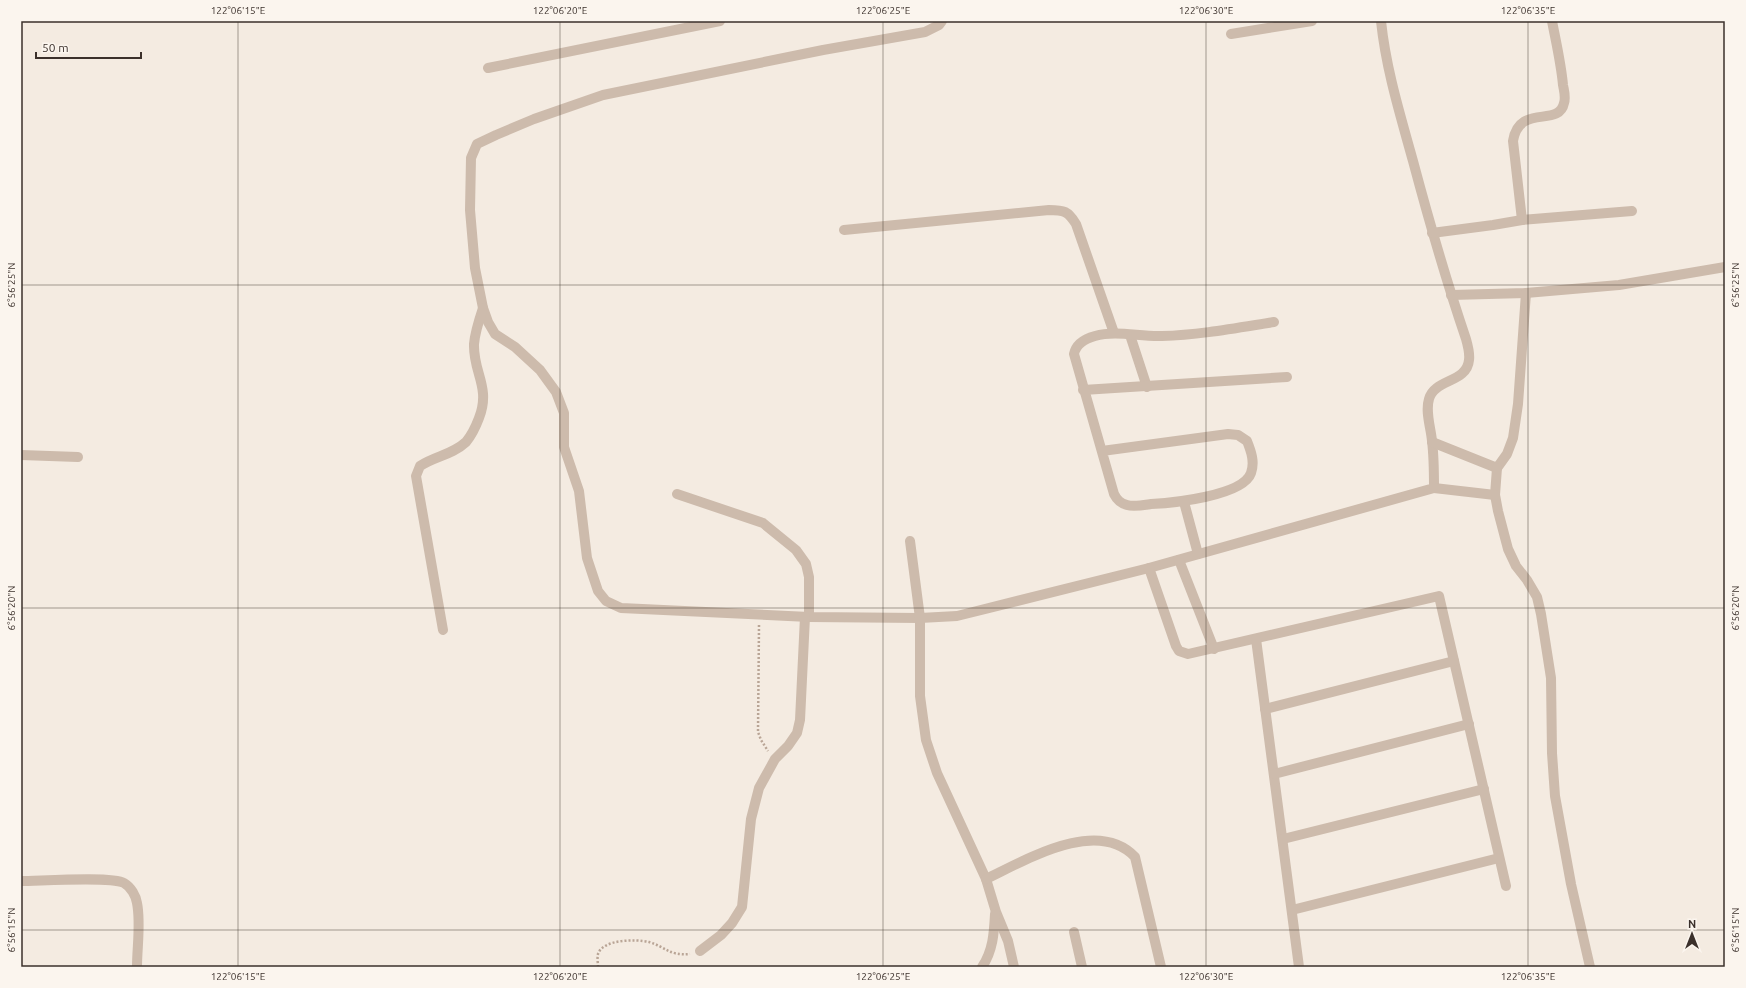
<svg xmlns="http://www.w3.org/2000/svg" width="1746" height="988" viewBox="0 0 1746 988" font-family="Ubuntu,sans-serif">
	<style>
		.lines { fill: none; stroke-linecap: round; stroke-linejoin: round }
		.path { stroke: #b9a596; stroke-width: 2.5; stroke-dasharray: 2 2; stroke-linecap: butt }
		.minor { stroke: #cdbbac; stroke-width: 10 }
		.ticks { fill: none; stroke: #3b302b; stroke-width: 1; stroke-opacity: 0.45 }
		.neatline { fill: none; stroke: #3b302b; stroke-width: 1.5 }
		.ticks-label { font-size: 10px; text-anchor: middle; fill: #3b302b }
	</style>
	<rect width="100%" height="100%" fill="#f4ebe1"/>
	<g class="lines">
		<g class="path">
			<path d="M759,625l-1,107 3,8 7,11"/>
			<path d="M598,967c0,-4 -1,-9 0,-13 5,-15 38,-15 51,-12 17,5 20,14 41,12"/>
		</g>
		<g class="minor">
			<path d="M942,21l-3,4 -14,7 -102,18 -220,45 -69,24 -38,16 -19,9 -6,14 -1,52 5,58 8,40 5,14 7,12 20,13 25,23 16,22 8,21v34l15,44 8,67 11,33 8,10 15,7 188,9 111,1 37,-2 192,-48 285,-80c0,-16 0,-31 -2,-47 -1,-13 -7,-29 -3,-42 5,-20 38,-16 40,-39 1,-7 -1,-14 -3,-21 -20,-59 -37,-118 -53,-178 -13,-47 -27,-92 -32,-140"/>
			<path d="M1231,34l81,-13"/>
			<path d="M488,68l232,-47"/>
			<path d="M1522,220l-9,-79c6,-38 46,-13 51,-38 2,-6 0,-12 -1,-18 -2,-22 -7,-43 -11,-64"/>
			<path d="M844,230l205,-20c15,0 19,1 27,14l38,109"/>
			<path d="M1432,233l61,-8 29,-5 110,-9"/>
			<path d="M1451,295l75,-2 93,-8 106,-18"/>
			<path d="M1130,335l17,52"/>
			<path d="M1083,390l204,-13"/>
			<path d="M1432,442l65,26 10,-14 6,-16 5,-34 8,-111"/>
			<path d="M1102,451l126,-17 10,1 9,6c4,10 8,21 4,32 -8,23 -79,30 -100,31 -7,1 -17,3 -24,1 -7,-2 -10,-5 -13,-11l-40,-140c2,-10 10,-15 21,-18 21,-6 45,1 67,0 37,-1 74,-8 112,-14"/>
			<path d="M21,455l57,2"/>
			<path d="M1497,468l-2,27 3,16 10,38 8,17 11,14 10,17 4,17 10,64 1,75 3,43 16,88 19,83"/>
			<path d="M1434,488l61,7"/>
			<path d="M677,494l86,29 33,27 10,14 3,13v40"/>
			<path d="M1184,502l14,52"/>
			<path d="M910,541l10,77v78l6,44 11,33 49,106 10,33 12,29 6,26"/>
			<path d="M1179,560l35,89"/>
			<path d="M1149,568l27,78 3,5 9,3 251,-58 67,290"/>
			<path d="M443,630l-27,-154 4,-10c15,-10 32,-11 46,-24 5,-6 10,-16 13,-24 12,-31 -6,-45 -5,-74 1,-12 5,-24 9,-36"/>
			<path d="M1256,639l43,328"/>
			<path d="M1265,709l189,-48"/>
			<path d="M1274,774l195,-50"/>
			<path d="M1283,839l201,-50"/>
			<path d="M986,879c40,-19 111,-62 149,-22l26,110"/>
			<path d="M21,881c18,0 91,-5 103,2 7,4 12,13 13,20 4,20 0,44 0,64"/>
			<path d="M1292,910l207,-52"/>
			<path d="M1074,932l8,35"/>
			<path d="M700,951l21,-16 11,-12 10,-16 9,-88 8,-31 16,-29 13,-13 9,-13 3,-13 5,-103"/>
			<path d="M982,967c11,-16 12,-34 13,-53"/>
		</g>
	</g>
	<path class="ticks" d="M238,21v946M560,21v946M883,21v946M1206,21v946M1528,21v946M21,285h1704M21,608h1704M21,930h1704"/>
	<rect width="1746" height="988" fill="none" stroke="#fbf5ee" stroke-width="44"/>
	<g transform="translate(1692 934)" stroke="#fbf5ee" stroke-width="3" paint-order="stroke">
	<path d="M0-3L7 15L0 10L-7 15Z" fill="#3b302b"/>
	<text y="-6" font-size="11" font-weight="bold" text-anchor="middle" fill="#3b302b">N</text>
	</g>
	<path d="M36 52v6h105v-6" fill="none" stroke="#3b302b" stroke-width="2"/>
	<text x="42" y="52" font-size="12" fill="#3b302b" stroke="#fbf5ee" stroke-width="3" paint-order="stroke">50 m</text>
	<rect x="22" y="22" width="1702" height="944" class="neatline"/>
	<g class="ticks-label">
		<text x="238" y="14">122°06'15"E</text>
		<text x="560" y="14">122°06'20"E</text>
		<text x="883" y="14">122°06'25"E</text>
		<text x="1206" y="14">122°06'30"E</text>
		<text x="1528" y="14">122°06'35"E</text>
		<text transform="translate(11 285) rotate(-90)" y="4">6°56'25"N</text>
		<text transform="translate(1735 285) rotate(-90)" y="4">6°56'25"N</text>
		<text transform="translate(11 608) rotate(-90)" y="4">6°56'20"N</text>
		<text transform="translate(1735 608) rotate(-90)" y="4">6°56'20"N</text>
		<text transform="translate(11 930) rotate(-90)" y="4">6°56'15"N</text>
		<text transform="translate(1735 930) rotate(-90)" y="4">6°56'15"N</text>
		<text x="238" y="980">122°06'15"E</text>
		<text x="560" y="980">122°06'20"E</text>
		<text x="883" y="980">122°06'25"E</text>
		<text x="1206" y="980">122°06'30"E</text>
		<text x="1528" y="980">122°06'35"E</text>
	</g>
</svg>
